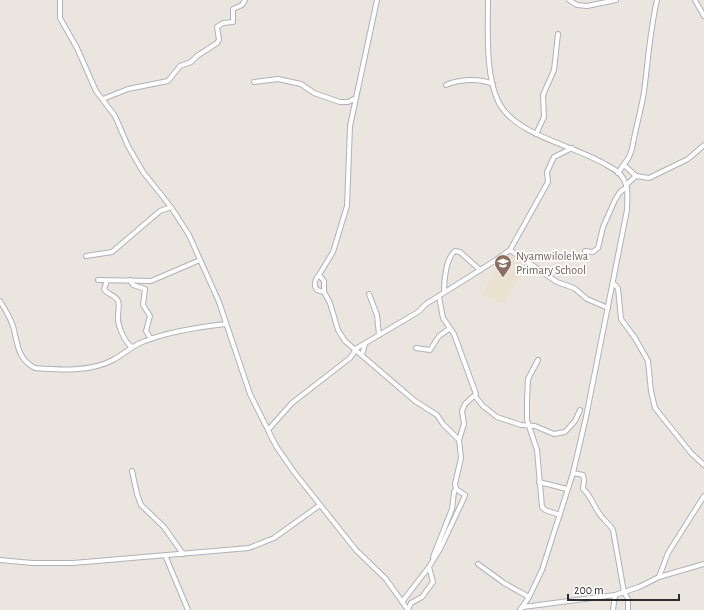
<svg xmlns="http://www.w3.org/2000/svg" width="704" height="610" viewBox="0 0 704 610" font-family="'Alegreya Sans',sans-serif">
	<style>
		.education { fill: #ebe1d0 }
		.lines { fill: none; stroke-linecap: round; stroke-linejoin: round }
		.minor-casing { stroke: #afb1ba; stroke-width: 6 }
		.minor { stroke: #fff; stroke-width: 4 }
		.labels { text-anchor: middle; dominant-baseline: central; stroke-width: 3.5; stroke-linejoin: round; paint-order: stroke }
		.education-label { font-size: 12px; fill: #785e54; stroke: #fff; text-anchor: start }
	</style>
	<rect width="100%" height="100%" fill="#ebe5df"/>
	<path class="education" d="M507,250l18,16 -21,38 -23,-9z"/>
	<g class="lines">
		<g class="minor-casing">
			<g id="minor">
				<path d="M60,0v18l17,30 19,43 19,25 13,30 15,26 28,35 18,28 30,67 31,92 26,52 18,26 62,78 30,29 22,31"/>
				<path d="M377,0l-27,126 -3,80 -14,46 -14,23 5,6v11l6,11 8,27 7,11 70,60 22,14 6,9 16,16"/>
				<path d="M488,0c0,30 -3,76 11,103 17,32 73,42 104,60 7,4 17,8 21,17 5,9 3,19 3,30l-41,207 -13,56 -31,97 -13,27 -9,13"/>
				<path d="M569,0l8,5 10,1 29,-6"/>
				<path d="M695,0l9,16"/>
				<path d="M254,82l24,-3 23,5 13,9 26,9h8l6,-3"/>
				<path d="M446,85c14,-6 33,-7 47,-1"/>
				<path d="M103,99l25,-10 40,-8 12,-15 11,-4 6,-6 20,-13 2,-3 -2,-13 6,-4 10,-1v-13l9,-4 3,-5"/>
				<path d="M536,134l8,-17 -1,-22 11,-25 4,-36"/>
				<path d="M624,165l12,11"/>
				<path d="M618,173l11,-16 3,-8c3,-19 9,-38 12,-57 4,-31 6,-62 13,-92"/>
				<path d="M626,185l10,-9 13,2 39,-19 16,-14"/>
				<path d="M510,250l47,32 17,6 13,11 21,9"/>
				<path d="M585,251l8,1 5,-4 5,-21 12,-27 5,-8 7,-5"/>
				<path d="M86,256l26,-4 48,-41 11,-4"/>
				<path d="M319,275c-4,4 -6,10 -2,15l7,2"/>
				<path d="M98,280l53,1 49,-21"/>
				<path d="M130,280l3,5 12,4 -2,16 7,11 -4,15 5,8"/>
				<path d="M107,281l-3,8c3,6 11,5 14,12 2,5 0,10 0,15 -1,9 7,27 14,31"/>
				<path d="M613,283l5,5 3,31 14,19 13,23 3,30 4,17 36,45 13,12"/>
				<path d="M444,292c0,-12 2,-34 11,-41l5,1 20,18"/>
				<path d="M369,294l8,21 2,20"/>
				<path d="M0,301c5,8 10,16 13,25 5,18 4,33 22,42 25,2 56,4 78,-8 11,-6 20,-15 32,-19 25,-10 54,-14 81,-17"/>
				<path d="M416,348l14,2 9,-14 10,-7"/>
				<path d="M362,355l3,-11"/>
				<path d="M538,360l-10,19 -1,21v20l10,30 5,57 3,3 15,5"/>
				<path d="M475,396l8,10 14,11 24,8 14,1 19,8 11,-2 10,-11 5,-11"/>
				<path d="M268,430l24,-27 58,-45 7,-10 61,-36 8,-8 70,-44 14,-10 38,-68 -1,-10 7,-15 18,-9"/>
				<path d="M132,471l5,23 4,11 23,22 19,27"/>
				<path d="M573,473l10,2 1,5 -1,9c7,5 10,16 16,24 4,7 10,10 14,17l11,62 4,7v11"/>
				<path d="M539,482l28,7"/>
				<path d="M165,555l23,55"/>
				<path d="M433,557l19,-48 2,-17 2,-3"/>
				<path d="M0,560l32,3h41l176,-15 25,-10 46,-33"/>
				<path d="M478,564l26,19 25,14"/>
				<path d="M659,577l9,-24 36,-57"/>
				<path d="M402,602l27,-35"/>
				<path d="M523,607l92,-12 24,-8 20,-10 45,-13"/>
				<path d="M408,610l3,-7 11,-6 11,-15 -4,-15 11,-18 24,-51 1,-3 -9,-6 -1,-5 6,-26 -2,-18 5,-16 -2,-13 3,-7 11,-10 -22,-60 -11,-16 -4,-21"/>
				<path d="M613,610l2,-15"/>
			</g>
		</g>
		<use href="#minor" class="minor"/>
	</g>
	<defs>
		<g id="school-pin" transform="scale(0.9)"><path d="M0 17L-7.5 6A9.5 9.5 0 1 1 7.5 6Z" fill="#8d6e63" stroke="#fff"/><path d="M0-5L7-2L0 1L-7-2ZM-4 1L0 2.5L4 1V4Q0 6-4 4Z" fill="#fff"/></g>
	</defs>
	<g fill-rule="evenodd">
		<use href="#school-pin" x="503" y="263"/>
	</g>
	<g class="labels">
		<g class="education-label">
			<text x="516" y="256">Nyamwilolelwa<tspan x="516" dy="14">Primary School</tspan></text>
		</g>
	</g>
	<path d="M568 594v6h111v-6" fill="none" stroke="#2b2b2b" stroke-width="2"/>
	<text x="574" y="594" font-size="12" fill="#2b2b2b" stroke="#ffffff" stroke-width="3" paint-order="stroke">200 m</text>
</svg>
